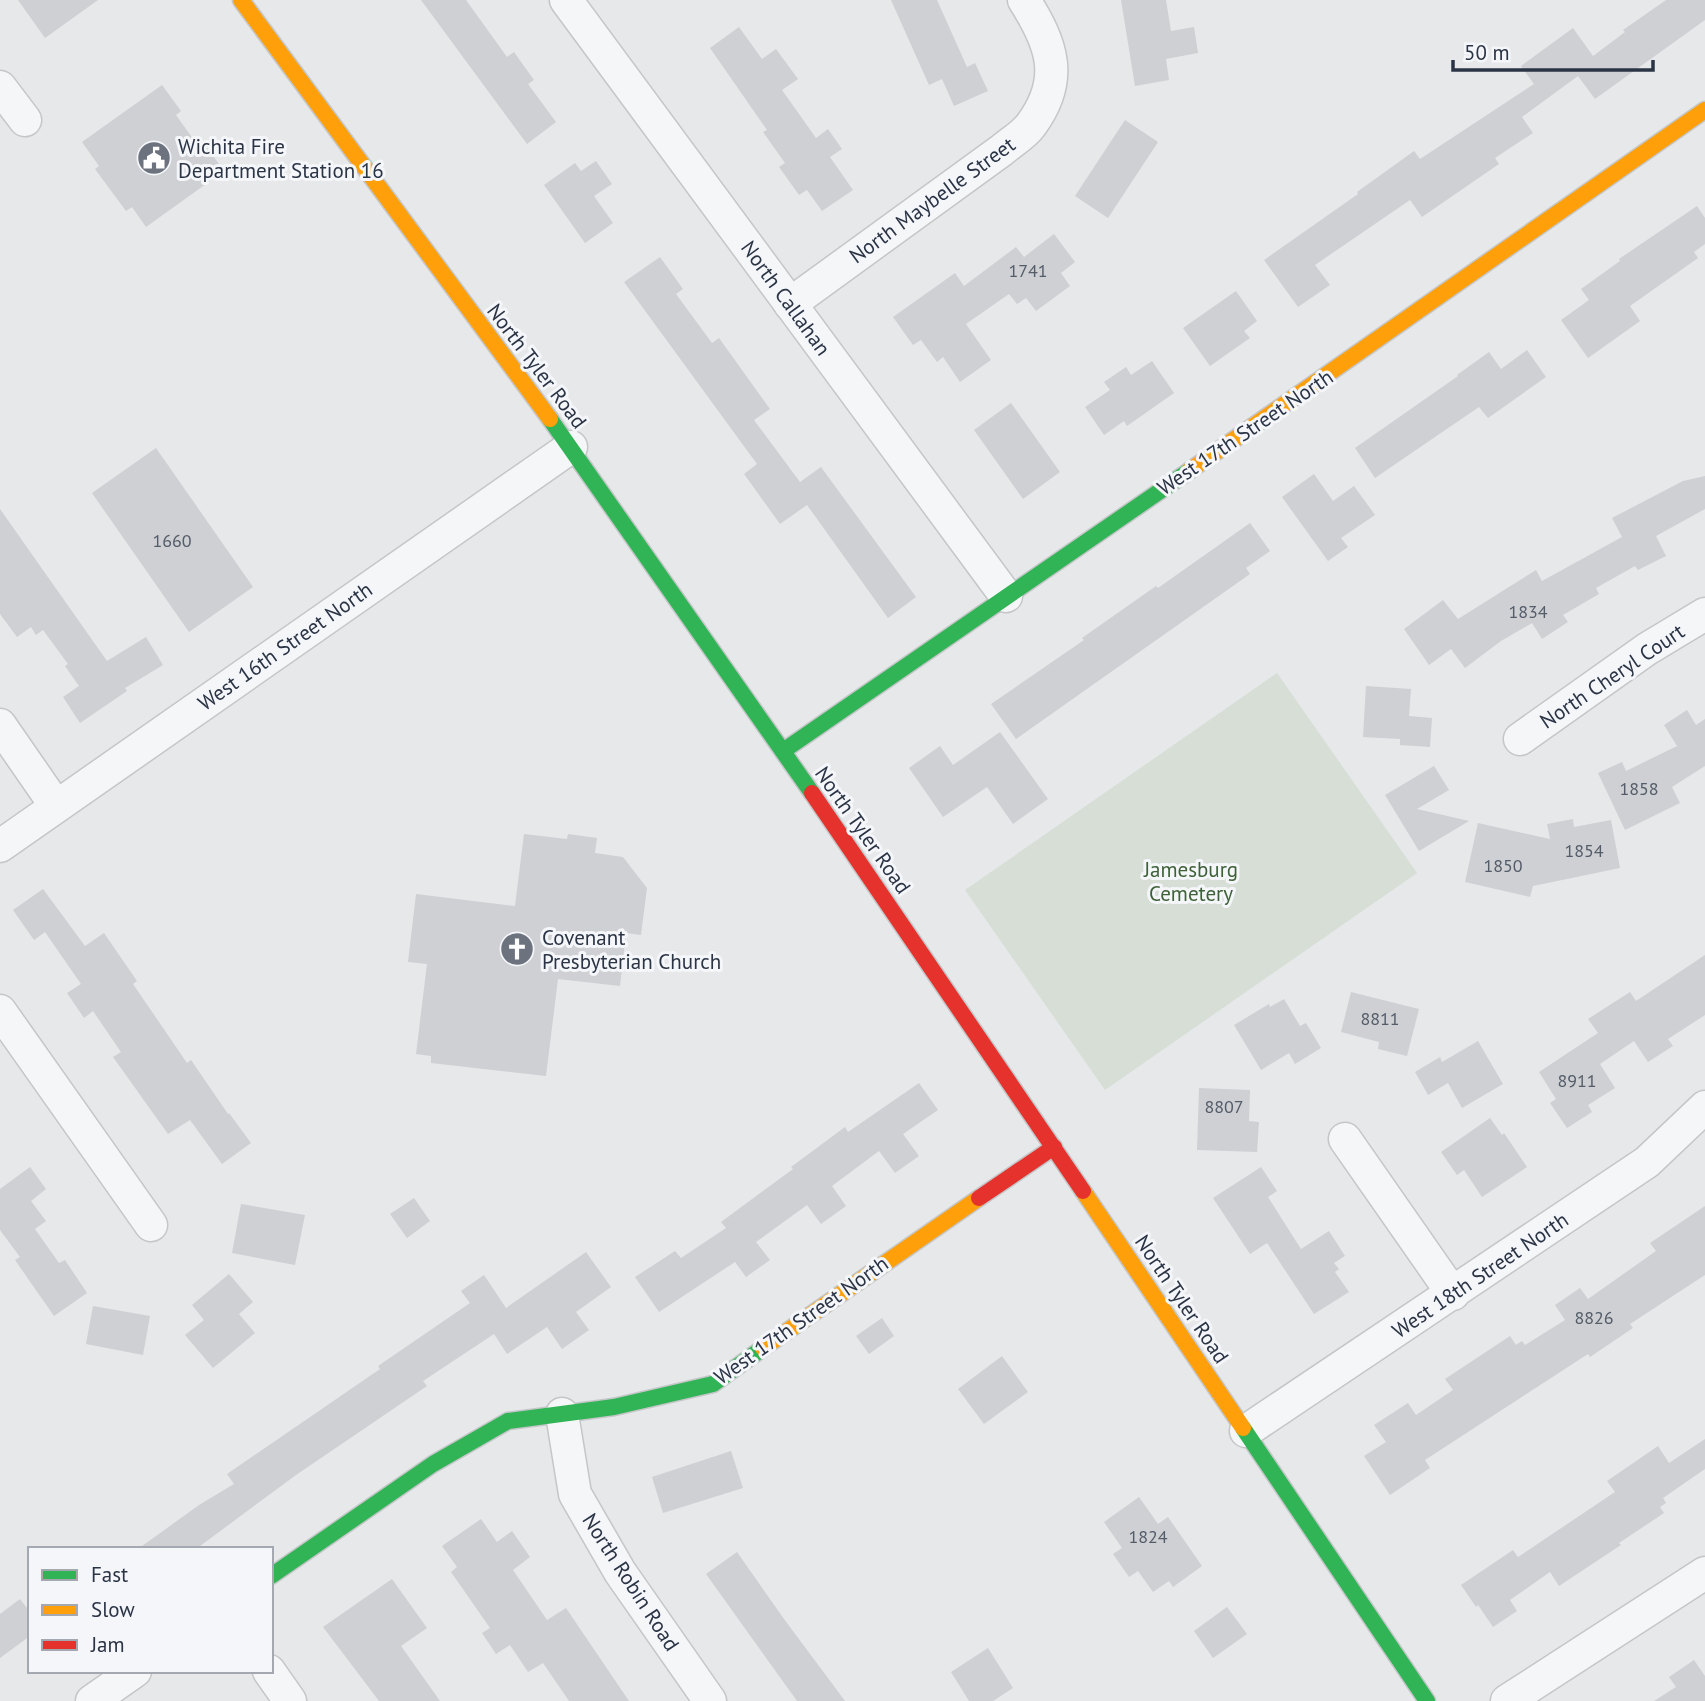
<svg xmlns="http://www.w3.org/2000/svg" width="1705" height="1701" viewBox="0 0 1705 1701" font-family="'PT Sans',sans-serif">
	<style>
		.green { fill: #d6ded6 }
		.building { fill: #ced0d3 }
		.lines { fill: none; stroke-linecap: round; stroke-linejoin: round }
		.street-casing { stroke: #c4c6c8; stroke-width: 35 }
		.fast-casing { stroke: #c4c6c8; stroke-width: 19 }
		.slow-casing { stroke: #c4c6c8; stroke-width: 19 }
		.jam-casing { stroke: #c4c6c8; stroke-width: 19 }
		.street { stroke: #f5f6f7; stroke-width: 32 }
		.fast { stroke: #30b455; stroke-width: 16 }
		.slow { stroke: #ff9f0a; stroke-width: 16 }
		.jam { stroke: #e5322d; stroke-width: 16 }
		.labels { text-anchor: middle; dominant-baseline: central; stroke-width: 6; stroke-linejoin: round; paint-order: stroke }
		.number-label { font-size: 18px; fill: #545c69 }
		.poi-label { font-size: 21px; fill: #2b3445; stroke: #f4f6f9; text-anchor: start }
		.street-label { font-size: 21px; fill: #2b3445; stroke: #f4f6f9 }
		.park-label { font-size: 21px; fill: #3f6138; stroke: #f4f6f9 }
	</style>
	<rect width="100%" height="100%" fill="#e6e8ea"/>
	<path class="green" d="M1277,673l140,200 -312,217 -140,-200z"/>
	<g class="building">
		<path d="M18,0h80l-53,38z"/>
		<path d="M421,0h45l41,57 7,-5 20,28 -6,4 28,38 -29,22z"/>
		<path d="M891,0h46l30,67 8,-4 13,28 -34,15 -12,-27 -13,6z"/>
		<path d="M1121,0h45l5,31 23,-4 4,26 -32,6 3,21 -34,6z"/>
		<path d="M1666,0h39v20l-110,79 -17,-23 -56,41 11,16 -38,25 4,6 -77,53 -12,-17 -95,65 15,20 -32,22 -34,-47 94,-66 -1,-2 57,-41 6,8 114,-75 -13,-18 52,-38 20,28 32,-24 -2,-2z"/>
		<path d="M739,27l23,32 14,-10 22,30 -16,11 34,48 12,-9 14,20 -12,8 23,33 -31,21 -15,-21 -8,5 -20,-28 6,-4 -22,-31 4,-2 -57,-82z"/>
		<path d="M162,85l19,26 -5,4 25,35 5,-4 18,25 -78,56 -14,-20 -6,4 -31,-42 4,-3 -17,-24z"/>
		<path d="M1125,120l33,22 -50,76 -33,-22z"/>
		<path d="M596,161l16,23 -18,12 19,27 -28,20 -41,-58 31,-22 6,8z"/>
		<path d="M1697,206l8,12v26l-11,8 4,6 -68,48 10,15 -52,37 -27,-38 28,-20 -8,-11 39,-28 -1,-2z"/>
		<path d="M1054,234l21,28 -14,11 9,13 -34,25 -10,-13 -9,6 -8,-10 -43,30 25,36 -31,22 -17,-25 -6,5 -16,-22 -8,5 -20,-28 62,-44 9,13 52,-39 8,10z"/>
		<path d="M660,257l23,32 -7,5 36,49 7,-5 51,71 -16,11 46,62 21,-15 95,130 -28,21 -81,-113 -27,19 -36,-50 13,-10 -133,-182z"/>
		<path d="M1236,291l21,30 -13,10 6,7 -40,28 -27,-38z"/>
		<path d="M1527,350l19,27 -58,41 -9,-11 -104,71 -20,-30 103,-72 -1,-1 32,-23 12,17z"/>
		<path d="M1152,361l22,32 -47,33 -3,-5 -20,14 -19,-28 25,-17 -6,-8 22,-15 5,8z"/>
		<path d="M1011,403l49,69 -37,27 -49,-69z"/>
		<path d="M156,448l97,139 -64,45 -97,-139z"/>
		<path d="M1314,474l19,27 21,-15 21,29 -34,23 7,9 -20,14 -46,-64z"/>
		<path d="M1705,476v33l-49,27 10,20 -28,14 -3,-4 -39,22 3,6 -36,21 5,7 -26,17 -10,-16 -31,18 -36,27 -14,-19 -22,16 -25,-36 39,-29 15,19 78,-49 6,11 80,-44 -10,-19 71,-37z"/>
		<path d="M0,509l107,152 39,-24 17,28 -38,23 2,3 -47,32 -17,-26 16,-11 -14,-20 3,-2 -25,-34 -7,5 -5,-8 -14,10 -17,-23z"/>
		<path d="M1250,523l20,28 -24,17 4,6 -234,165 -25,-35 93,-64 -2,-2 74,-52 2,2z"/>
		<path d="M1366,686l45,3 -2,27 23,2 -2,29 -30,-2v-6l-37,-2z"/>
		<path d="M1687,710l9,15 9,-6v47l-33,21 8,16 -55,27 -27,-57 24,-11 4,9 51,-25 -13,-21z"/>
		<path d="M1000,732l48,67 -35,25 -26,-37 -44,30 -34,-49 31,-22 13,19z"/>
		<path d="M1434,766l15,24 -32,19 52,12 -50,30 -34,-56z"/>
		<path d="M1573,819l1,8 37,-7 9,48 -87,18 -3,11 -65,-15 13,-59 72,16 -3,-15z"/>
		<path d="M524,834l43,5 1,-5 29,4 -2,15 28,4 24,31 -6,47 -15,-2 -6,53 -62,-7 -12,97 -115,-13v-7l-15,-2 11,-90 -19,-2 8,-68 99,12z"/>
		<path d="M43,889l42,57 19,-13 33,48 -4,3 54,79 4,-3 37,54 1,-1 22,30 -29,21 -32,-44 -22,14 -55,-77 8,-5 -28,-41 -9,7 -17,-25 14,-9 -36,-52 -11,8 -21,-30z"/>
		<path d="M1705,955v60l-37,24 5,7 -25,16 -14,-21 -34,23 15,24 -27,17 4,7 -25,16 -17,-25 6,-4 -17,-27 59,-39 -10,-14 42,-27 6,9z"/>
		<path d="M1351,992l68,17 -12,47 -29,-7 1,-7 -38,-10z"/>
		<path d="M1284,999l16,27 6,-3 15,25 -26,16 -6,-11 -28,17 -27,-45 35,-21 1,3z"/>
		<path d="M1478,1041l25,43 -41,24 -14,-25 -20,12 -13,-23 25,-15 2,5z"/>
		<path d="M919,1083l19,27 -35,24 16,22 -24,17 -16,-22 -47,35 14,20 -25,18 -14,-19 -51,37 14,18 -24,17 -11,-15 -76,50 -24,-35 40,-26 6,7 45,-30 -5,-6 72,-53 -2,-2 54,-40 3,5z"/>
		<path d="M1199,1088l51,2 -1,31 10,1 -2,30 -60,-2z"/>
		<path d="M1490,1118l12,17 2,-2 23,34 -45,30 -18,-27 -7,5 -16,-23z"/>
		<path d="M30,1167l16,22 -15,12 15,20 -11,8 24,34 6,-3 22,33 -33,23 -39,-56 5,-3 -20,-27v-41z"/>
		<path d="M1261,1167l16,24 -9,6 33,52 28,-18 16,25 -11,7 5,6 -4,3 14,20 -35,22 -47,-71 -17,11 -37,-56z"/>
		<path d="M414,1198l16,23 -23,17 -17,-24z"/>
		<path d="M241,1204l64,11 -10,50 -63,-12z"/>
		<path d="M1705,1206v69l-75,49 3,4 -43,29 -2,-3 -163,106 5,8 -40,27 -26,-39 22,-14 -12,-17 34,-22 8,12 37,-25 -8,-11 65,-43 6,9 6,-4 3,4 40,-25 -10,-15 25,-17 8,11 68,-48 -6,-8z"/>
		<path d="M586,1252l25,35 -35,25 13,18 -27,19 -15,-22 -40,27 -13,-20 -71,47 4,5 -131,89 -100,74h-58l61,-44 35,-21 -7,-10 153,-105 -2,-3 92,-63 -9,-12 23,-16 22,33z"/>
		<path d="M229,1274l24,28 -14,12 16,19 -42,35 -28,-33 19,-15 -12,-15z"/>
		<path d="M93,1306l57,10 -7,39 -57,-11z"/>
		<path d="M882,1318l12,18 -25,18 -13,-18z"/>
		<path d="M1002,1356l26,36 -44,32 -26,-35z"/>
		<path d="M1705,1439v30l-42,29 3,5 -6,4 4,6 -45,30 2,2 -62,41 -9,-14 -40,28 7,11 -24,16 -15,-22 -2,2 -15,-22 52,-35 5,7 97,-65 -8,-11 51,-35 11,17z"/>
		<path d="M731,1451l12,37 -80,25 -11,-36z"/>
		<path d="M1139,1497l19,27 10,-7 34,49 -29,21 -4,-6 -16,11 -15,-21 -9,6 -16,-23 9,-6 -18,-26z"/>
		<path d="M481,1519l16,23 15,-11 18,26 -17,13 34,50 19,-12 63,93h-60l-26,-38 -15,9 -18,-27 -14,9 -14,-21 8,-5 -39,-56 6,-5 -15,-21z"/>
		<path d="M737,1552l47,67 61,82h-48l-91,-127z"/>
		<path d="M392,1579l35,49 -26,18 39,55h-61l-56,-74z"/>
		<path d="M20,1599l10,13v24l-30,22v-44z"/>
		<path d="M1227,1607l20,27 -34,24 -19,-27z"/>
		<path d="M988,1648l25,40 -20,13h-24l-18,-29z"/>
		<path d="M1694,1660l11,16v25h-51l22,-14 -7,-10z"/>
	</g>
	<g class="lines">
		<g class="street-casing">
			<g id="street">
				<path d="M566,0l440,596"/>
				<path d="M0,87l25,33"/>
				<path d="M790,304l212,-154c9,-8 22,-15 29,-25 34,-46 21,-81 -7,-125"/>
				<path d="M0,725l56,81"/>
				<path d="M1520,739l127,-90 58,-35"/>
				<path d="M0,846l571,-399"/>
				<path d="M0,1011l151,214"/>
				<path d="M1345,1139l108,155"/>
				<path d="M562,1414l13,80 45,78 90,129"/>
				<path d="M1246,1431l401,-269 58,-55"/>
				<path d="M269,1671l21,30"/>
				<path d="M92,1701l43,-30"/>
				<path d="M1507,1701l198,-128"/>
			</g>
		</g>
		<g class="fast-casing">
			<g id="fast">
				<path d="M550,419l262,374"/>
				<path d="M783,751l406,-280"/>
				<path d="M1243,1428l184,273"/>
				<path d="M271,1576l162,-112 75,-43 106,-14 99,-23 50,-36"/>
			</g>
		</g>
		<g class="slow-casing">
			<g id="slow">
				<path d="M241,0l309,419"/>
				<path d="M1189,471l516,-361"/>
				<path d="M1083,1191l160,237"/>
				<path d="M763,1348l216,-150"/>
			</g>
		</g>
		<g class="jam-casing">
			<g id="jam">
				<path d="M812,793l271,398"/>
				<path d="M979,1198l75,-51"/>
			</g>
		</g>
		<use href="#street" class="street"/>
		<use href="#fast" class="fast"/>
		<use href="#slow" class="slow"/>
		<use href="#jam" class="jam"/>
	</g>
	<defs>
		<g id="civic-disc" transform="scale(1.75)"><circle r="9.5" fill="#6c737f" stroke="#f4f6f9"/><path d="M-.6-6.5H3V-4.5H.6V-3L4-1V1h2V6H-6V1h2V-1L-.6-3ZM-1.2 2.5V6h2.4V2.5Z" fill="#fff"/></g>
		<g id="church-disc" transform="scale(1.75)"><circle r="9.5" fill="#6c737f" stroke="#f4f6f9"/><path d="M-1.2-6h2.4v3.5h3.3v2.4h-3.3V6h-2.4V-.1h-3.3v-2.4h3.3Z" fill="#fff"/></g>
	</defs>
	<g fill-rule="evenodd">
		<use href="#civic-disc" x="154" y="158"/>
		<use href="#church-disc" x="517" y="949"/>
	</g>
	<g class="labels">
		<g class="number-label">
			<text x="1028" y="270">1741</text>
			<text x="172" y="540">1660</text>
			<text x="1528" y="611">1834</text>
			<text x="1639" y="788">1858</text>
			<text x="1584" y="850">1854</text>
			<text x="1503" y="865">1850</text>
			<text x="1380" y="1018">8811</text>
			<text x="1577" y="1080">8911</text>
			<text x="1224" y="1106">8807</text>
			<text x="1594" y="1317">8826</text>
			<text x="1148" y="1536">1824</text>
		</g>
		<g class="poi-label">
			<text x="178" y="146">Wichita Fire<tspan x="178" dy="24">Department Station 16</tspan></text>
			<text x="542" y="937">Covenant<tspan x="542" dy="24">Presbyterian Church</tspan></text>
		</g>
		<g class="street-label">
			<text transform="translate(932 200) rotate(-36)">North Maybelle Street</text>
			<text transform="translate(786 298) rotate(54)">North Callahan</text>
			<text transform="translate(537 366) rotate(53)">North Tyler Road</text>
			<text transform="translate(1245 432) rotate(-34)">West 17th Street North</text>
			<text transform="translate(285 646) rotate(-35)">West 16th Street North</text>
			<text transform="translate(1612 676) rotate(-34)">North Cheryl Court</text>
			<text transform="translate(863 830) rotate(55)">North Tyler Road</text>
			<text transform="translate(1480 1275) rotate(-34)">West 18th Street North</text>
			<text transform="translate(1182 1299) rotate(56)">North Tyler Road</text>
			<text transform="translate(801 1320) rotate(-35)">West 17th Street North</text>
			<text transform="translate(631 1582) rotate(57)">North Robin Road</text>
		</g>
		<g class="park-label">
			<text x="1191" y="869">Jamesburg<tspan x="1191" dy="24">Cemetery</tspan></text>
		</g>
	</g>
	<rect x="28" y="1547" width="245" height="126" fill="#f4f6f9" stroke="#a4a8b1" stroke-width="2"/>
	<rect x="42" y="1570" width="35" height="10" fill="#30b455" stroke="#a4a8b1" stroke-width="2"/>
	<text x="91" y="1582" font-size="21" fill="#2b3445">Fast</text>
	<rect x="42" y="1605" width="35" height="10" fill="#ff9f0a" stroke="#a4a8b1" stroke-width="2"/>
	<text x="91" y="1617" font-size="21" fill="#2b3445">Slow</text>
	<rect x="42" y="1640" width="35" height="10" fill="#e5322d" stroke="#a4a8b1" stroke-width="2"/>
	<text x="91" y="1652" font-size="21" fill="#2b3445">Jam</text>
	<path d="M1453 60v10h200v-10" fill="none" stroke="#2b3445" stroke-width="3.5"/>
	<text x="1464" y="60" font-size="21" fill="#2b3445" stroke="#f4f6f9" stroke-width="5" paint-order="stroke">50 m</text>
</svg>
